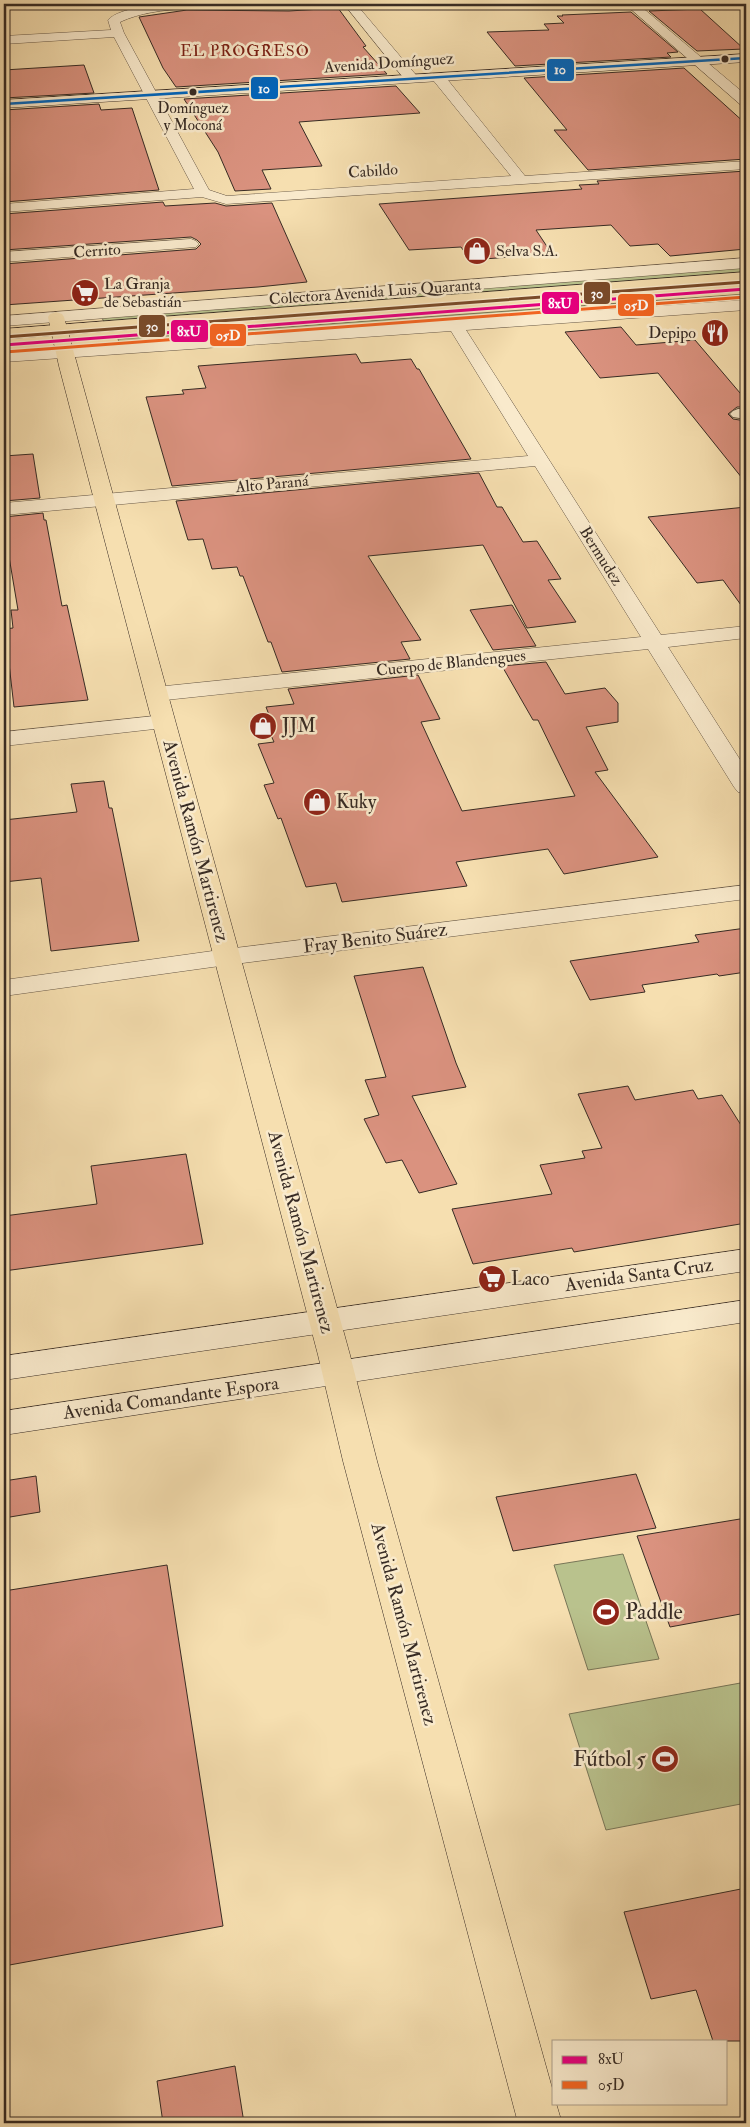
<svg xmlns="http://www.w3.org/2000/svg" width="750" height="2127" viewBox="0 0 750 2127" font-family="'IM FELL Double Pica',serif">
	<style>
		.green { fill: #b9c28d; stroke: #787658 }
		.building { fill: #da927f; stroke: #372b24 }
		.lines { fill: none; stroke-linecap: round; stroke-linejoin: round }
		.service-casing { stroke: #675847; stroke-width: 2 }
		.minor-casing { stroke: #675847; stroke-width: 1 }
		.secondary-casing { stroke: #372b24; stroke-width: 1 }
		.primary-casing { stroke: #372b24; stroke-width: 1 }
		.trunk-casing { stroke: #372b24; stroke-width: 1 }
		.service { fill: #f9eacc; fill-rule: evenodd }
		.minor { fill: #f9eacc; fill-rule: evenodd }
		.secondary { fill: #f9eacc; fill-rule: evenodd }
		.primary { fill: #f6dfb0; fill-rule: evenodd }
		.trunk { fill: #f6dfb0; fill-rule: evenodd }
		.bus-1-casing { stroke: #f9eacc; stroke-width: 5.5 }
		.bus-2-casing { stroke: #f9eacc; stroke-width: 5.5 }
		.bus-3-casing { stroke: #f9eacc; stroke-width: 5.5 }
		.bus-4-casing { stroke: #f9eacc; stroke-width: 4.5 }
		.bus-1 { stroke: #e5007d; stroke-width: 3 }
		.bus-2 { stroke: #f26522; stroke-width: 3 }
		.bus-3 { stroke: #7a4b2a; stroke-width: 3 }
		.bus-4 { stroke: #0065bd; stroke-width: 2.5 }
		.bus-dot { fill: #372b24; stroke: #f9eacc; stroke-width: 2 }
		.labels { text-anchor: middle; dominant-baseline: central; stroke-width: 5; stroke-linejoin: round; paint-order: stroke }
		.far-bus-label { font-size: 15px; fill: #372b24; stroke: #f9eacc }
		.far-neighbourhood-label { font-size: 16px; letter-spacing: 1px; fill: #7a1f14; stroke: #f9eacc }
		.far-street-label { font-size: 16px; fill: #372b24; stroke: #f9eacc }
		.far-poi-label { font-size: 16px; fill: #372b24; stroke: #f9eacc; text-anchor: start }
		.poi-label { font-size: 19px; fill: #372b24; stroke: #f9eacc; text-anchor: start }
		.street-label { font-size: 19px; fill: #372b24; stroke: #f9eacc }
		.near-poi-label { font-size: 22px; fill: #372b24; stroke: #f9eacc; text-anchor: start }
		.line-badge { stroke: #f9eacc; stroke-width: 2 }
		.badge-label { font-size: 14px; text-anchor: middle; font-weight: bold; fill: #fff }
	</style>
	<rect width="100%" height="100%" fill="#f6dfb0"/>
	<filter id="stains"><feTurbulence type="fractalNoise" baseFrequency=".004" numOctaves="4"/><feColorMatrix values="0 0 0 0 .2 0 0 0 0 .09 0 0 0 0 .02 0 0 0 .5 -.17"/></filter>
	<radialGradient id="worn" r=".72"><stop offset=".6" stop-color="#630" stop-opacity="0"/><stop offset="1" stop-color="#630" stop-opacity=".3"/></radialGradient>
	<g class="green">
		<path d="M746,266v6l-642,50 -3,-6z"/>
		<path d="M746,294v5l-626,47 -2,-7z"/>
		<path d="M623,1554l36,105 -71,11 -34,-105z"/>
		<path d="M746,1682v121l-140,27 -37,-116z"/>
	</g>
	<g class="building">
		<path d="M338,8l28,38 -3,1 24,27 -211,13 -13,-19 -24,-51 48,-7 102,1z"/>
		<path d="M700,9l44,40 -47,2 -48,-40z"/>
		<path d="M631,12l47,40 -11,1 4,4 -156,9 -28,-34 62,-2 -5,-6 20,-1 -7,-7h6l-1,-1z"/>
		<path d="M84,65l10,28 -90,5v-28z"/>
		<path d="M684,68l62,56v35l-158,11 -34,-40h13l-43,-52z"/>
		<path d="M396,86l24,27 -121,9 23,44 -60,4 9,19 -36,2 -17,-39 -34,-53z"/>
		<path d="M99,104l2,6 31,-2 27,82 -155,12v-92z"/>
		<path d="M746,171v78l-76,7 -12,-12 -28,2 -19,-21 -75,5 16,24 -82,6 -9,-13 -52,3 -30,-46 203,-15 -3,-4 20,-1 -2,-3z"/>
		<path d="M163,202l2,4 50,-3 11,3 46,-3 35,79 -49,5 -254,18v-41l192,-15 5,-5 -4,-4 -6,-3 -187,13v-36z"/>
		<path d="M621,327l15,18 59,-5 51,60v7h-9l-9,7 5,5 13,2v62l-88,-110 -58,5 -35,-46z"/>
		<path d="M356,354l5,9 50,-4 6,10h2l52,90 -299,27 -26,-89 38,-3 -2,-4 24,-2 -8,-22z"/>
		<path d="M33,454l7,44 -36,3v-45z"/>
		<path d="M479,473l18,34h5l21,35 14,-1 24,38 -13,1 28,42 -49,6 -44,-83 -115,11 53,84 -20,2 9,17 -128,13 -11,-30h-3l-25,-66h-3l-3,-9 -25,2 -9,-30 -15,1 -12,-39z"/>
		<path d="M746,507v105l-23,-32 -26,3 -49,-66z"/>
		<path d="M43,513l1,7h2l16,86 5,-1 21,95 -74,7 -9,-78 8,-1 -2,-18h7l-14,-83v-10z"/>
		<path d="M512,605l24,41 -43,4 -23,-40z"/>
		<path d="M546,662l19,32 40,-6 13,15v19l-32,5 22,43 -13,2 63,85 -94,17 -16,-25 -92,13 11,24 -125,16 -6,-19 -30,4 -25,-69 -3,1 -14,-34 10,-2 -16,-39 16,-2 -6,-13 6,-1 -8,-21 28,-3 -6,-15 130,-14 22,44 -19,3 41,89 113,-15 -37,-76h-5l-31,-54z"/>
		<path d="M104,781l5,27h3l27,133 -88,10 -10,-73 -37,4v-62l73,-8 -6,-28z"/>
		<path d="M746,928v44l-27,4 -2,-2 -75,11 3,7 -55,8 -20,-39 129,-19 -4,-7z"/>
		<path d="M423,967l33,96 10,24 -54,9 45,88 -38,9 -17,-33 -16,3 -22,-44 15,-4 -14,-35 21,-3 -32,-101z"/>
		<path d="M628,1086l7,14 58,-10 5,9 24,-4 24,38v90l-172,29 -2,-4 -99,16 -21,-55 100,-15 -12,-29 45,-7 -3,-7 20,-3 -24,-54z"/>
		<path d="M186,1154l17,90 -199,27v-55l93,-12 -6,-38z"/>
		<path d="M636,1474l20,54 -143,23 -17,-54z"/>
		<path d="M36,1476l4,36 -36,6v-37z"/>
		<path d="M746,1518v95l-76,14 -33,-91z"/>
		<path d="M167,1565l56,361 -219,40v-375z"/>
		<path d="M746,1888v153h-33l-17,-51 -45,9 -27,-87z"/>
		<path d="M235,2066l9,57h-81l-6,-42z"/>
	</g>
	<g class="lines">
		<g class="service-casing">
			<path id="service" d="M738,409h8v10l-13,-2 -3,-3 3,-3z"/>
		</g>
		<g class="minor-casing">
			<g id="minor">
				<path d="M175,4h87l-6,4c-42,1 -97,-4 -136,14l4,11 85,157 18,6 284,-20 -78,-96 -1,-3 1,-3h10l82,102 221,-15v8l-520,35 -24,-7 -198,15v-8l190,-15 -80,-152 -110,7v-8l107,-6 -3,-10c12,-13 50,-15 67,-16z"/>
				<path d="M344,4h12l60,71 1,3 -1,3h-10z"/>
				<path d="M625,4h13l108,91v11l-5,-1z"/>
				<path d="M191,239l5,2 3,3 -3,3 -192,15v-10z"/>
				<path d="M746,258v10l-742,58v-10z"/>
				<path d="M746,300v10l-280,20 195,305 85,-9v12l-78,9 78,122v25l-8,-2 -4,-5 -86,-138 -492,52 -8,-2 -3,-5 3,-5 8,-2 485,-50 -106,-171 -531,49v-12l524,-47 -77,-125 -447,31v-10z"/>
				<path d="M164,715l8,2 3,5 -3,5 -168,19v-14z"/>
				<path d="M746,885v14l-519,66 -223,31v-16l223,-31z"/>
			</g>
		</g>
		<g class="secondary-casing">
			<g id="secondary">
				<path d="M746,54v8l-742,46v-8z"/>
				<path d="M746,1249v22l-742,109v-24z"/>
				<path d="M746,1300v22l-742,113v-24z"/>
			</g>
		</g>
		<g class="primary-casing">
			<path id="primary" d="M56,312l6,2 2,3 286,1038 27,106 177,634v8h2l6,20h-44l-175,-662 -25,-106 -259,-989 -11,-49 2,-3z"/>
		</g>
		<g class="trunk-casing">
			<path id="trunk" d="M746,272v10l-742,57v-10z"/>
		</g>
		<use href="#service" class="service"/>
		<use href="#minor" class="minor"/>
		<use href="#secondary" class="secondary"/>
		<use href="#primary" class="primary"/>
		<use href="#trunk" class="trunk"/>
		<g class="bus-1-casing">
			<path id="bus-1" d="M4,345l742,-56"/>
		</g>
		<g class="bus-2-casing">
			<path id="bus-2" d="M5,352l741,-55"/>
		</g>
		<g class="bus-3-casing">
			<path id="bus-3" d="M4,337l741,-55"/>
		</g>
		<g class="bus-4-casing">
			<path id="bus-4" d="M4,104l742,-46"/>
		</g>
		<use href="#bus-1" class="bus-1"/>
		<use href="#bus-2" class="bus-2"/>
		<use href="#bus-3" class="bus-3"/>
		<use href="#bus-4" class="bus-4"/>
	</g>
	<defs>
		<g id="shop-disc" transform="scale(1.4375)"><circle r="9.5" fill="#8f2418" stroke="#f9eacc"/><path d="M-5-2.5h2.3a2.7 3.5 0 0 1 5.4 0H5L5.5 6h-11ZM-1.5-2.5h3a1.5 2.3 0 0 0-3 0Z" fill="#fff"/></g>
		<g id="supermarket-disc" transform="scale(1.4375)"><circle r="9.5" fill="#8f2418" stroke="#f9eacc"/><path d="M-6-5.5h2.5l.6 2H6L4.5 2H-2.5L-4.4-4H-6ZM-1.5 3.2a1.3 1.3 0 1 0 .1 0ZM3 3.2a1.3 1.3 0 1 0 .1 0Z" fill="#fff"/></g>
		<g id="restaurant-disc" transform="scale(1.4375)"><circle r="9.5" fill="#8f2418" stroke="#f9eacc"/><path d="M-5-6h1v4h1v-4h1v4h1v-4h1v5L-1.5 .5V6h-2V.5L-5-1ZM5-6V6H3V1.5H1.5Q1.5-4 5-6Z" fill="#fff"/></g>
		<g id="stadium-disc" transform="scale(1.4375)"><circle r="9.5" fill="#8f2418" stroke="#f9eacc"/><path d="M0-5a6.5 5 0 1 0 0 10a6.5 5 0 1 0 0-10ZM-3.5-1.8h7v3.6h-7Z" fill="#fff"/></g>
	</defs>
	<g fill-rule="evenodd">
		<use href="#shop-disc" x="477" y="251"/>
		<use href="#supermarket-disc" x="85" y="293"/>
		<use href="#restaurant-disc" x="715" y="333"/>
		<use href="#shop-disc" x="263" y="726"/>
		<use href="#shop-disc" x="317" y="802"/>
		<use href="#supermarket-disc" x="492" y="1279"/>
		<use href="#stadium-disc" x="606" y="1612"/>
		<use href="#stadium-disc" x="665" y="1759"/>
	</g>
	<g class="bus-dot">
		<circle cx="725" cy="59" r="4.5"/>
		<circle cx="193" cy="92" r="4.5"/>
	</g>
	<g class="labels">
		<g class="far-bus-label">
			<text x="193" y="108">Domínguez<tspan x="193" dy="17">y Moconá</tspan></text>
		</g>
		<g class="far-neighbourhood-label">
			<text x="245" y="51">EL PROGRESO</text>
		</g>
		<g class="far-street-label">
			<text transform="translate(389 63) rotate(-4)">Avenida Domínguez</text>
			<text transform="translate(373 171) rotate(-4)">Cabildo</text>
			<text transform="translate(97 251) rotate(-4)">Cerrito</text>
			<text transform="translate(375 292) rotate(-4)">Colectora Avenida Luis Quaranta</text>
			<text transform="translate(272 484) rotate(-5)">Alto Paraná</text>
			<text transform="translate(601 556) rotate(58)">Bermudez</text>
			<text transform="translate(451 663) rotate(-6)">Cuerpo de Blandengues</text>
		</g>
		<g class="far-poi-label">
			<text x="496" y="251">Selva S.A.</text>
			<text x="104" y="284">La Granja<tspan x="104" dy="18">de Sebastián</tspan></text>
			<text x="696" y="333" text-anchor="end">Depipo</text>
		</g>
		<g class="poi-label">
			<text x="282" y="726">JJM</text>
			<text x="336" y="802">Kuky</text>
			<text x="511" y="1279">Laco</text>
		</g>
		<g class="street-label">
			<text transform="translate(196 841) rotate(75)">Avenida Ramón Martirenez</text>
			<text transform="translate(375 938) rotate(-7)">Fray Benito Suárez</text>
			<text transform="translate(301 1232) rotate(75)">Avenida Ramón Martirenez</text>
			<text transform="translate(639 1275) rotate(-8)">Avenida Santa Cruz</text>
			<text transform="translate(171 1398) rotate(-8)">Avenida Comandante Espora</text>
			<text transform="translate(404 1624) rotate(75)">Avenida Ramón Martirenez</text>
		</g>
		<g class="near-poi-label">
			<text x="625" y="1612">Paddle</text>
			<text x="646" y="1759" text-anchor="end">Fútbol 5</text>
		</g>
	</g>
	<g class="line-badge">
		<rect x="546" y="58" width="29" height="24" rx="5" fill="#0065bd"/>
		<rect x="250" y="76" width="29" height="24" rx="5" fill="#0065bd"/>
		<rect x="583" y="281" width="28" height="24" rx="5" fill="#7a4b2a"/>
		<rect x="541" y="291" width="39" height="24" rx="5" fill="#e5007d"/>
		<rect x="617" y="293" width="38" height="24" rx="5" fill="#f26522"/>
		<rect x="138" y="314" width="28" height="24" rx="5" fill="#7a4b2a"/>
		<rect x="170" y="319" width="39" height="24" rx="5" fill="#e5007d"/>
		<rect x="209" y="323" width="38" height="24" rx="5" fill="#f26522"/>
	</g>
	<g class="badge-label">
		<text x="560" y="74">10</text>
		<text x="264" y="93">10</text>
		<text x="597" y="298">30</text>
		<text x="560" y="308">8xU</text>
		<text x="636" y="310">05D</text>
		<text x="152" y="331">30</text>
		<text x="189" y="336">8xU</text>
		<text x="228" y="340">05D</text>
	</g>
	<rect width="750" height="2127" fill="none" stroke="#f6dfb0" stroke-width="20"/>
	<rect x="5" y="5" width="740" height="2117" fill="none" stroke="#372b24" stroke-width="2.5"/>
	<rect x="10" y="10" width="730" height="2107" fill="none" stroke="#372b24"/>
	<rect x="552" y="2040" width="175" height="65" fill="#f9eacc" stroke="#ab9e89"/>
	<rect x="562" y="2056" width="25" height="8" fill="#e5007d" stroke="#ab9e89"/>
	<text x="598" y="2064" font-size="15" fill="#372b24">8xU</text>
	<rect x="562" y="2081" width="25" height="8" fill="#f26522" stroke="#ab9e89"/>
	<text x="598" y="2090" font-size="15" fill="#372b24">05D</text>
	<rect width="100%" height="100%" filter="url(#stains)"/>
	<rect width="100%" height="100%" fill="url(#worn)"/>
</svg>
